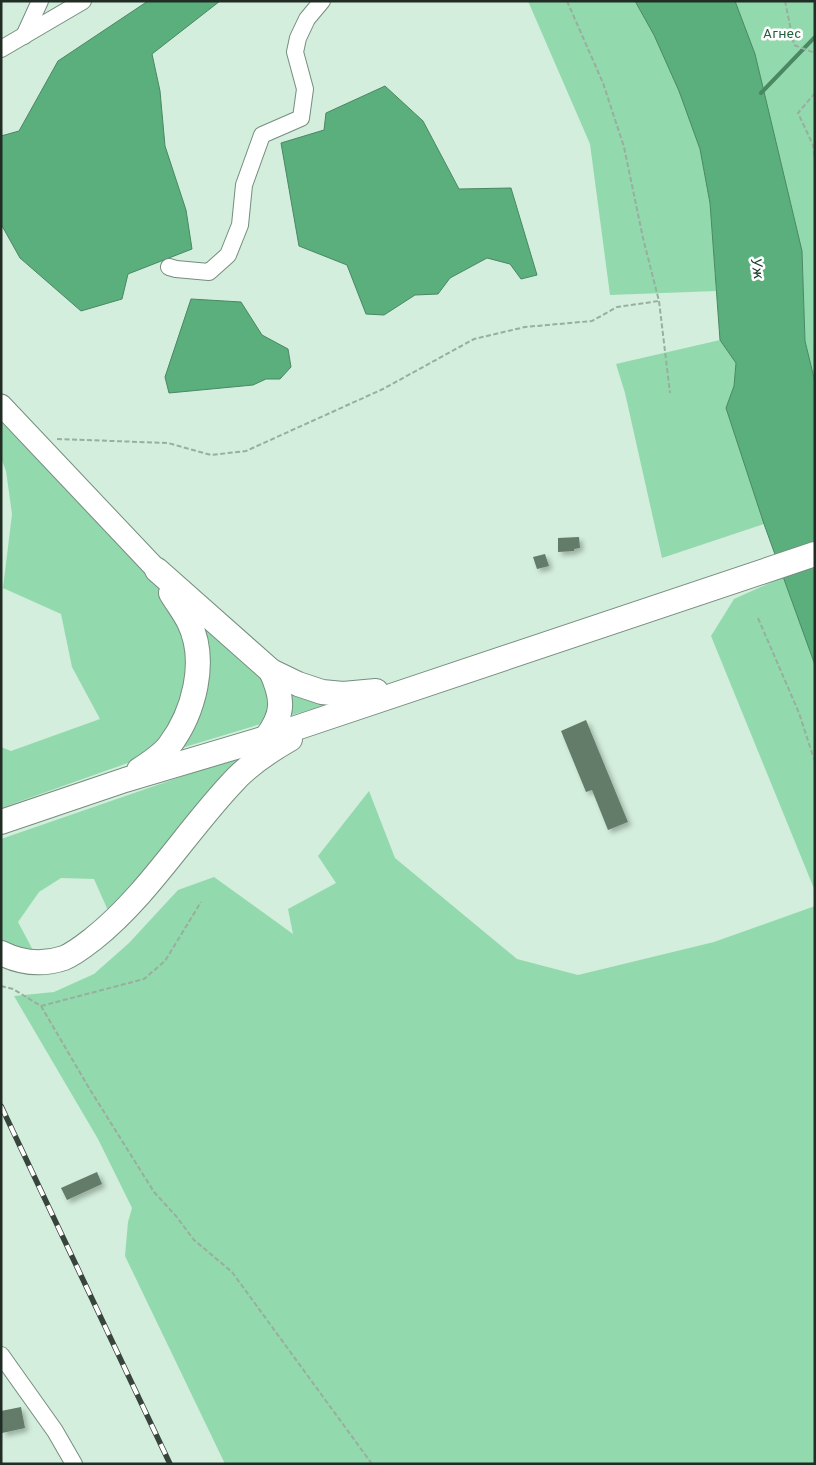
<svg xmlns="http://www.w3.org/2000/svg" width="816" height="1465" viewBox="0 0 816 1465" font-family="Overpass,sans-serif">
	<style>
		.green { fill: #92daad }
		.water { fill: #5aaf7d; stroke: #498863 }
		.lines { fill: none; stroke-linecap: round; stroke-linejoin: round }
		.stream { stroke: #498863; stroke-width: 4 }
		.building { fill: #637b6b; filter: url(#shadow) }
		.minor-casing { stroke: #758e7e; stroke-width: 18 }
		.major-casing { stroke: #758e7e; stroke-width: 23 }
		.highway-casing { stroke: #758e7e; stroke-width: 26 }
		.path { stroke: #98ae9f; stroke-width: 2; stroke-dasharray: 5 2.5; stroke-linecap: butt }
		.minor { stroke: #fff; stroke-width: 16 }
		.major { stroke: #fff; stroke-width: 21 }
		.highway { stroke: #fff; stroke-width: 24 }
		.rail-casing { stroke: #38453c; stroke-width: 5.5 }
		.rail { stroke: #fff; stroke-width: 4; stroke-dasharray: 11; stroke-linecap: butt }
		.labels { text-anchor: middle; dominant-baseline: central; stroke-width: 5; stroke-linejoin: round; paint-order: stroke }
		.park-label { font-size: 14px; fill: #23603e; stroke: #fff }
		.water-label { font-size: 15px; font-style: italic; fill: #153a25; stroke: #fff }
	</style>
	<defs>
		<filter id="shadow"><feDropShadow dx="3.5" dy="3.5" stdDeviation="2.5" flood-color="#0004"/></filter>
	</defs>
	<rect width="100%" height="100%" fill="#d3eedc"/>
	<g class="green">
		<path d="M528,1h107l19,34 25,56 21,58 10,54 6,88 -106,4 -20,-151z"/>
		<path d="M735,1h80v381l-10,-41 -3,-90 -47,-197z"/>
		<path d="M720,340l16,23 -2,23 -8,22 38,116 -102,34 -37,-165 -9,-29z"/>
		<path d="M1,422l152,157 24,32 14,53 -16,62 -33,32 -141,50v-61l10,4 89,-32 -28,-52 -11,-53 -58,-26 9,-74 -6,-43 -5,-13z"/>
		<path d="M783,577l32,88v226l-104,-255 23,-37z"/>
		<path d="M193,618l66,53 12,33 -7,19 -89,27 5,-8z"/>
		<path d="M297,688l45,12 -60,18 4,-20z"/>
		<path d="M244,755l-134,160 -16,-36 -33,-1 -22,14 -21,30 17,32 -34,-10v-105z"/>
		<path d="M369,791l26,67 122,101 61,16 136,-33 101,-36v558h-590l-100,-208 3,-34 4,-14 -34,-69 -84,-143 40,-4 40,-18 35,-31 49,-53 36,-13 79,57 -5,-25 48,-26 -18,-27z"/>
	</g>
	<g class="water">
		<path d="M148,1h72l-68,53 8,37 5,55 21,64 6,39 -64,25 -6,25 -41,12 -61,-53 -19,-34v-88l18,-5 39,-70z"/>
		<path d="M635,1h100l20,53 47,197 3,90 10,41v283l-51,-141 -38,-116 8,-22 2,-23 -16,-23 -10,-137 -10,-54 -21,-58 -25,-56z"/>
		<path d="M385,86l38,35 36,68 52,-1 26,87 -16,4 -11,-15 -23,-6 -37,20 -12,16 -23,1 -31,20 -18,-1 -19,-49 -48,-19 -18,-103 43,-13 2,-17z"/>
		<path d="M191,299l50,3 21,33 26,14 3,18 -11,12h-14l-13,6 -84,8 -4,-16z"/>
	</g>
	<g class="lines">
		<path class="stream" d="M761,93l54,-56"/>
	</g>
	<g class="building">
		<path d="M579,537l1,11 -6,1v2l-16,1v-14z"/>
		<path d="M545,554l4,12 -12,3 -4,-12z"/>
		<path d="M586,720l42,102 -20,8 -16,-40 -6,2 -25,-61z"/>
		<path d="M97,1172l5,12 -35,16 -6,-12z"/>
		<path d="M21,1407l4,21 -23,5 -1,-22z"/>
	</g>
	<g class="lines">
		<g class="minor-casing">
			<g id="minor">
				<path d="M24,36l16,-35"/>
				<path d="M1,49l82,-48"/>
				<path d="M169,267l7,2 33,3 19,-17 12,-30 4,-40 18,-50 39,-17 4,-29 -10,-37 3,-14 9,-19 15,-18"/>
				<path d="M1,1355l54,76 19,33"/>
			</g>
		</g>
		<g class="major-casing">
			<path id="major" d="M1,405l156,165"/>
		</g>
		<g class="highway-casing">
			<g id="highway">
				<path d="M157,570l114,101 27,13 24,8 21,2 33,-3"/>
				<path d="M266,738c19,-25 17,-40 5,-67"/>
				<path d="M139,770c11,-7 22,-14 30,-24 25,-33 39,-85 20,-124 -5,-10 -12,-19 -18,-29"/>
				<path d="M1,822l124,-42 141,-42 549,-184"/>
				<path d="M1,953c20,10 42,12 63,5 10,-4 20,-12 29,-19 54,-43 92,-106 139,-156 16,-18 37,-32 58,-44"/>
			</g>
		</g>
		<g class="path">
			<path d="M567,1l36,82 21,64 19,91 16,63 11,92"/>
			<path d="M785,1l9,44 21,8"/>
			<path d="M815,93l-17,20 15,32 2,17"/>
			<path d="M57,439l111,4 43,12 35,-4 137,-62 91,-50 51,-12 67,-6 25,-14 42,-6"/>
			<path d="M758,618l41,95 16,49"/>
			<path d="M1,986l12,3 28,17 48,82 65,104 22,24 18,24 38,32 140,192"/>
			<path d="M41,1006l103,-27 21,-18 36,-59"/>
		</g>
		<use href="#minor" class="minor"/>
		<use href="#major" class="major"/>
		<use href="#highway" class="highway"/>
		<g class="rail-casing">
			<path id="rail" d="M1,1106l169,358"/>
		</g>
		<use href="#rail" class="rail"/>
	</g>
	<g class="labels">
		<g class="park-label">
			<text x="782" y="34">Агнес</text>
		</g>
		<g class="water-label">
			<text transform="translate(756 268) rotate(81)">Уж</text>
		</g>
	</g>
	<rect width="816" height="1465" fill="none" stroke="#212c25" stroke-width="5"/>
</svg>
